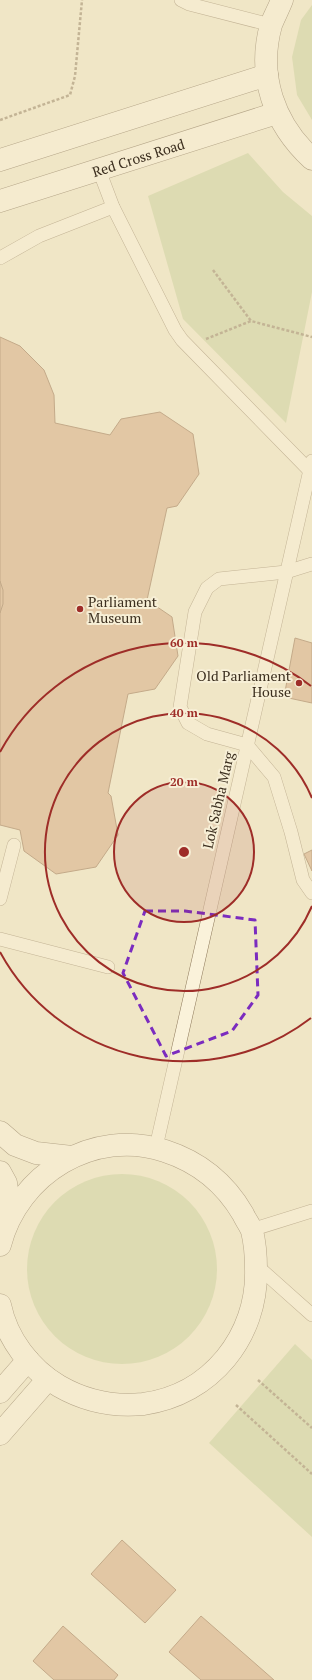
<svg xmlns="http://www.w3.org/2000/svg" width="312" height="1680" viewBox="0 0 312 1680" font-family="'PT Serif',serif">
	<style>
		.green { fill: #c6cf99 }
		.building { fill: #d0a27a; stroke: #8d623f }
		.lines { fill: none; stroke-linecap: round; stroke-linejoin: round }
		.lane-casing { stroke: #8d785a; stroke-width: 14 }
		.secondary-casing { stroke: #6e593d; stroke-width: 23 }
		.path { stroke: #8d785a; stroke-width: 2.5; stroke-dasharray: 3 2; stroke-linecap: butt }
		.lane { stroke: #faf2da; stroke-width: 13 }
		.secondary { stroke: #faf2da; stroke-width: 22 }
		.marked { fill: none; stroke: #7b2cbf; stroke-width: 3; stroke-dasharray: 8 5; stroke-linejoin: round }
		.ring { fill: none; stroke: #9e2d28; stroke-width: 2 }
		.poi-dot { fill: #9e2d28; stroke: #f7efd6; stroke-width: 1.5 }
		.labels { text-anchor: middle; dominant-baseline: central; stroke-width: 4; stroke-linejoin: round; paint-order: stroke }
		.street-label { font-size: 14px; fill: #3c2f1f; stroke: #f7efd6 }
		.poi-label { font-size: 14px; fill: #3c2f1f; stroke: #f7efd6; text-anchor: start }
		.centre { fill: #9e2d28; stroke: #f7efd6; stroke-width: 2 }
		.ring-label { font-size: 12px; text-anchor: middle; font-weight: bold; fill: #9e2d28; stroke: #f7efd6; stroke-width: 4; stroke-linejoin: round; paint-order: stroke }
	</style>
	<rect width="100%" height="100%" fill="#f0e6c6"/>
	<g class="green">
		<path d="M312,5v115l-15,-25 -5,-38 9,-37z"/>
		<path d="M248,153l35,39 29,24v76l-26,131 -103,-104 -35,-123z"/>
		<circle cx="122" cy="1269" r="95"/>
		<path d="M295,1344l17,16v177l-103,-94z"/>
	</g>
	<g class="building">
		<path d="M0,337l20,9 24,24 10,25 1,28 55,12 11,-16 39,-7 33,22 6,40 -22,32 -10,2 -20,92 25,17 6,39 -23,33 -27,5 -20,99 3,3 7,39 -22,32 -40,7 -32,-23 -4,-21 -20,-5z"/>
		<path d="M0,581l3,9v14l-3,9z"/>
		<path d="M295,638l17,5v60l-28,-6z"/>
		<path d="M312,850v21l-8,-17z"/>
		<path d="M122,1540l54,50 -31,33 -54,-49z"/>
		<path d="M201,1616l73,64h-73l-32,-28z"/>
		<path d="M63,1626l55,49 -4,5h-60l-21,-19z"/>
	</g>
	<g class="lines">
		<g class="lane-casing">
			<g id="lane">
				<path d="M181,0l8,4 82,21"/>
				<path d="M99,170l14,37 62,123 7,10 128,131"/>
				<path d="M0,258l39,-22 74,-29"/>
				<path d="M312,564l-26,8 -67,7 -12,9 -12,24 -15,95 8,16 19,11 40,11 27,32 17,55 12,48 9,13"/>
				<path d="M0,899l14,-54"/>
				<path d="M0,939l108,28"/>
				<path d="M156,1147l156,-686"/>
				<path d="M251,1230l61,-19"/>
				<path d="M256,1265l56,50"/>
			</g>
		</g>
		<g class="secondary-casing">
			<g id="secondary">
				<path d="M282,0c-3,8 -8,17 -11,25 -14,51 3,99 41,134"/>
				<path d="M0,160l267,-85"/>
				<path id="s1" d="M0,201l277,-88"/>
				<path d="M0,1132l15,13 21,8 36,4"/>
				<path d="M0,1172l6,11 5,32"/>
				<path d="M0,1245c18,-71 94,-118 165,-94 34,11 60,32 78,63 2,5 7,11 9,17 3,12 4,26 4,38 2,67 -45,126 -113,135 -30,3 -58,-3 -84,-18 -29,-17 -52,-47 -59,-81"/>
				<path d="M0,1392l28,-32"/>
				<path d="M0,1434l48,-55"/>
			</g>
		</g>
		<g class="path">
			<path d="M0,120l70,-25 5,-19 7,-76"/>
			<path d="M213,270l38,51"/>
			<path d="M206,339l45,-18 61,16"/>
			<path d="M258,1380l54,48"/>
			<path d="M236,1405l76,69"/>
		</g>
		<use href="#lane" class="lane"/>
		<use href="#secondary" class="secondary"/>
	</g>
	<path d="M0 0H312V1680H0ZM145,911h40l70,9 3,75 -26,36 -66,25 -43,-83z" fill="#f0e6c6" fill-opacity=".55" fill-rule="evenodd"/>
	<path class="marked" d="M145,911h40l70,9 3,75 -26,36 -66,25 -43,-83z"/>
	<circle cx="184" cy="852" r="70" fill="#9e2d28" fill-opacity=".12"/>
	<g class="ring">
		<circle cx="184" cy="852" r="70"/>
		<path d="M312 906A139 139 0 1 1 312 798"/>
		<path d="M311 1018A209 209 0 0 1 0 952M0 752A209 209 0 0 1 311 686"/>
	</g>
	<g class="poi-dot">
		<circle cx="80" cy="609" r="4"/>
		<circle cx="299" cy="683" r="4"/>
	</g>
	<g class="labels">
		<g class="street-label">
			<text stroke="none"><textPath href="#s1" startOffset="145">Red Cross Road</textPath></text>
			<text transform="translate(218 800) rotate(-77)">Lok Sabha Marg</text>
		</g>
		<g class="poi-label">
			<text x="88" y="601">Parliament<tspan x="88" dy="16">Museum</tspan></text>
			<text x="291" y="675" text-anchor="end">Old Parliament<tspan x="291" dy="16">House</tspan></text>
		</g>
	</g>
	<circle cx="184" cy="852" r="6" class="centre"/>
	<g class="ring-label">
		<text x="184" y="647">60 m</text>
		<text x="184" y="717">40 m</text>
		<text x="184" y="786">20 m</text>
	</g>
</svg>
